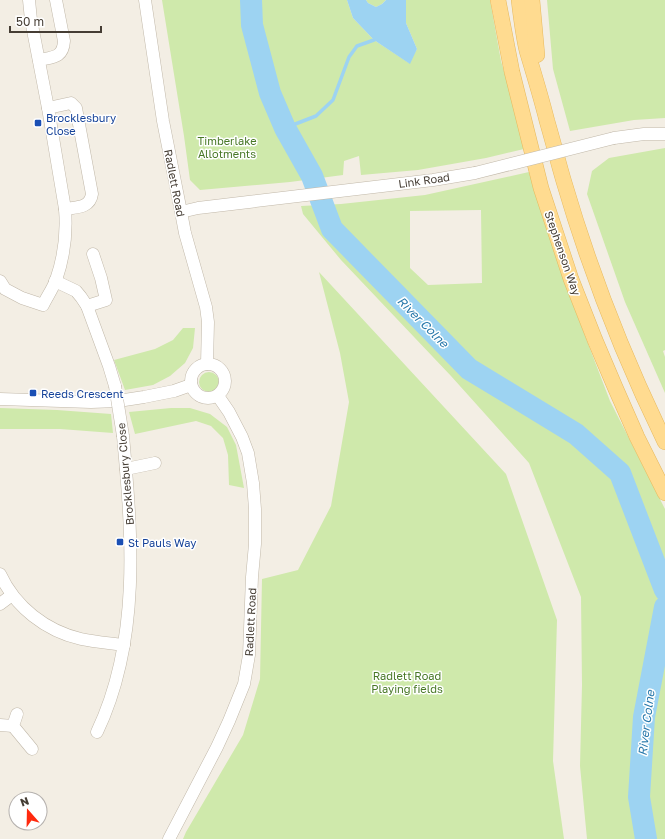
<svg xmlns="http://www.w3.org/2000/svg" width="665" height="839" viewBox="0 0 665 839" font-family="'Golos Text',sans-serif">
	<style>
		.green { fill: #cfe9ab; fill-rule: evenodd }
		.water { fill: #9dd3f2 }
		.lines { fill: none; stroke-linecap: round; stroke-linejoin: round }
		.stream { stroke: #9dd3f2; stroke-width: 3.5 }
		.river { stroke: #9dd3f2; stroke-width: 22 }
		.minor-casing { stroke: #c1b8a9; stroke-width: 13 }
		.major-casing { stroke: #e7b95d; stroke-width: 16 }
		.minor { stroke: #fff; stroke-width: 12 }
		.major { stroke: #ffdb90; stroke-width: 15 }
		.minor-bridge-casing { stroke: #c1b8a9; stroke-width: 13; stroke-linecap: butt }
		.minor-bridge { stroke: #fff; stroke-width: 12 }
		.transit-dot { fill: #1a4fb4; stroke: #fff; stroke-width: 1.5 }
		.labels { text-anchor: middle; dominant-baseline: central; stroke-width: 3; stroke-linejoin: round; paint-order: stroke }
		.transit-label { font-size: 11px; fill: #164399; stroke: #fff; text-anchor: start }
		.park-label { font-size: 11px; fill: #487826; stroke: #fff }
		.street-label { font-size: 11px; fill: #453d34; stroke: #fff }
		.water-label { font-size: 12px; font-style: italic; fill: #2979ab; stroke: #fff }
	</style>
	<rect width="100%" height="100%" fill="#f3eee4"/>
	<g class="green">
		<path d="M162,0h185l6,18 21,22 35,23 8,-14 -11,-26v-23h84l11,61 12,41 11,47 -38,9 -68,12 -57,5 -2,-19 -15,5 -1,14 -53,7 -90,8 -10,-10 -6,-44z"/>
		<path d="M366,0h20l-4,4 -6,3 -8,-4z"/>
		<path d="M547,0h118v118l-31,2 -64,11 -17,-62z"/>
		<path d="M665,148v202l-2,1 2,6v36l-40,-91 -38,-108 5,-23 17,-13z"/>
		<path d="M529,172l35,109 46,120 55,108v330h-78l-7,-73 2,-81 -1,-88 -52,-134 -78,-87 -110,-116 -38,-46 -2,-8 40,-2 84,-9zM481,210l1,73 -54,2 -18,-17v-57z"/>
		<path d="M319,272l187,202 51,146 -4,141 11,78h-381l3,-7 57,-97 17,-56 2,-100 36,-9 33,-64 18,-104 -9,-49z"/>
		<path d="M183,328h12l-2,20 -8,15 -15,13 -17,9 -28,5 -11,-30 41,-11 18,-9z"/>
		<circle cx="209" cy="382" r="10"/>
		<path d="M0,408l57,2 54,4 2,19 -53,-4h-60z"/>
		<path d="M171,408h19l20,6 17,13 9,18 8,43 -15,-3 -1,-30 -5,-17 -12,-12 -15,-5 -61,13 -6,-22z"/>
	</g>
	<path class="water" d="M347,0h19l2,3 8,4 6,-3 4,-4h20v23l11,26 -7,15 -36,-24 -21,-22z"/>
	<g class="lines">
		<path class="stream" d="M285,128l31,-12 17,-16 16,-43 8,-11 17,-6"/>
		<g class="river">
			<path d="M251,0l1,25 18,68 15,35 27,48 20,53 137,140 107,65 44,39 45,117"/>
			<path d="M646,839l-7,-42 5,-80 21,-110"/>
		</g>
		<g class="minor-casing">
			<g id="minor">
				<path d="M145,0l18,121 18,91 4,21 21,74 2,15 -1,42"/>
				<path d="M39,60c14,-3 24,-2 25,-19l-8,-41"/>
				<path d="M48,108l23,-5 5,5 16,86c-2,14 -15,13 -27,15"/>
				<path d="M614,138l30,-4h21"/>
				<path d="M181,212l17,-4 235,-28 42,-7"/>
				<path d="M0,281l5,8 17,9 21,7c4,-8 10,-17 13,-25 8,-23 11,-47 9,-71l-17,-101 -17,-88 -2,-20"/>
				<path d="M55,281l21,10 5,6 6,9 22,60 6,20"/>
				<path d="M87,306l19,-6 -5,-22 -8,-24"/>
				<circle cx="208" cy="381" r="17"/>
				<path d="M0,399l91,3 27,-1 26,-4 30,-6 17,-6"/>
				<path d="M126,469l29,-6"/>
				<path d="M0,574c15,33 46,57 81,65 14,3 28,4 43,6"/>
				<path d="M0,604l12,-9"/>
				<path d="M17,714l-4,12 19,23"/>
				<path d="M0,725l13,1"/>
				<path d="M97,732c44,-92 35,-198 26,-296"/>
				<path d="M169,839l48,-92 12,-26 15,-37 5,-29 3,-78 3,-33v-35l-2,-26 -5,-30 -6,-16 -13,-25 -11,-16"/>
			</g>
		</g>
		<g class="major-casing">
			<g id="major">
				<path d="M498,0l14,72 29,116 30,91 24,61 20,47 22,50 28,56"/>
				<path d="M519,0c2,17 4,34 8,51 7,23 14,46 20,70 6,20 11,41 17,61 26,89 60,176 101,260"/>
				<path d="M532,0l5,55"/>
			</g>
		</g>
		<use href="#minor" class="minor"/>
		<use href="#major" class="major"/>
		<g class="minor-bridge-casing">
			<g id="minor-bridge">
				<path d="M475,173l139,-35"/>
				<path d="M115,386l8,50"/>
			</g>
		</g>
		<use href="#minor-bridge" class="minor-bridge"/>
	</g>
	<g class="transit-dot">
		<rect x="34" y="119" width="8" height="8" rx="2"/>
		<rect x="29" y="389" width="8" height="8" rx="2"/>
		<rect x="116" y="538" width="8" height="8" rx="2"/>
	</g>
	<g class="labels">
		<g class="transit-label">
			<text x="46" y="117">Brocklesbury<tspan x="46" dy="13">Close</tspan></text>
			<text x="41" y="393">Reeds Crescent</text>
			<text x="128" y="542">St Pauls Way</text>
		</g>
		<g class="park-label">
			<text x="227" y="140">Timberlake<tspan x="227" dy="13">Allotments</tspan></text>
			<text x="407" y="675">Radlett Road<tspan x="407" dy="13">Playing fields</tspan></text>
		</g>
		<g class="street-label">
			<text transform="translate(424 180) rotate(-8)">Link Road</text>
			<text transform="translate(175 183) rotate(79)">Radlett Road</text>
			<text transform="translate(563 253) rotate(71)">Stephenson Way</text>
			<text transform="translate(125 474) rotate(-95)">Brocklesbury Close</text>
			<text transform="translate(250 622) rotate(-87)">Radlett Road</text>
		</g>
		<g class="water-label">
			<text transform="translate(423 322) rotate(45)">River Colne</text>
			<text transform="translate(646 723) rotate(-83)">River Colne</text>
		</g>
	</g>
	<g transform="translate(28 811) rotate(340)"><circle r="19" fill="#ffffff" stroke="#b5b1ae"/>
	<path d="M0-3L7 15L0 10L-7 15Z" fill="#ff2a0e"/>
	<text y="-6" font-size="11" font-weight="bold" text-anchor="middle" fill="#453d34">N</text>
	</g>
	<path d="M10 26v6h91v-6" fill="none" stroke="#453d34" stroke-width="2"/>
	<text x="16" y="26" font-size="12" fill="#453d34" stroke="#ffffff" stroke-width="3" paint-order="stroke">50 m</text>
</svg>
